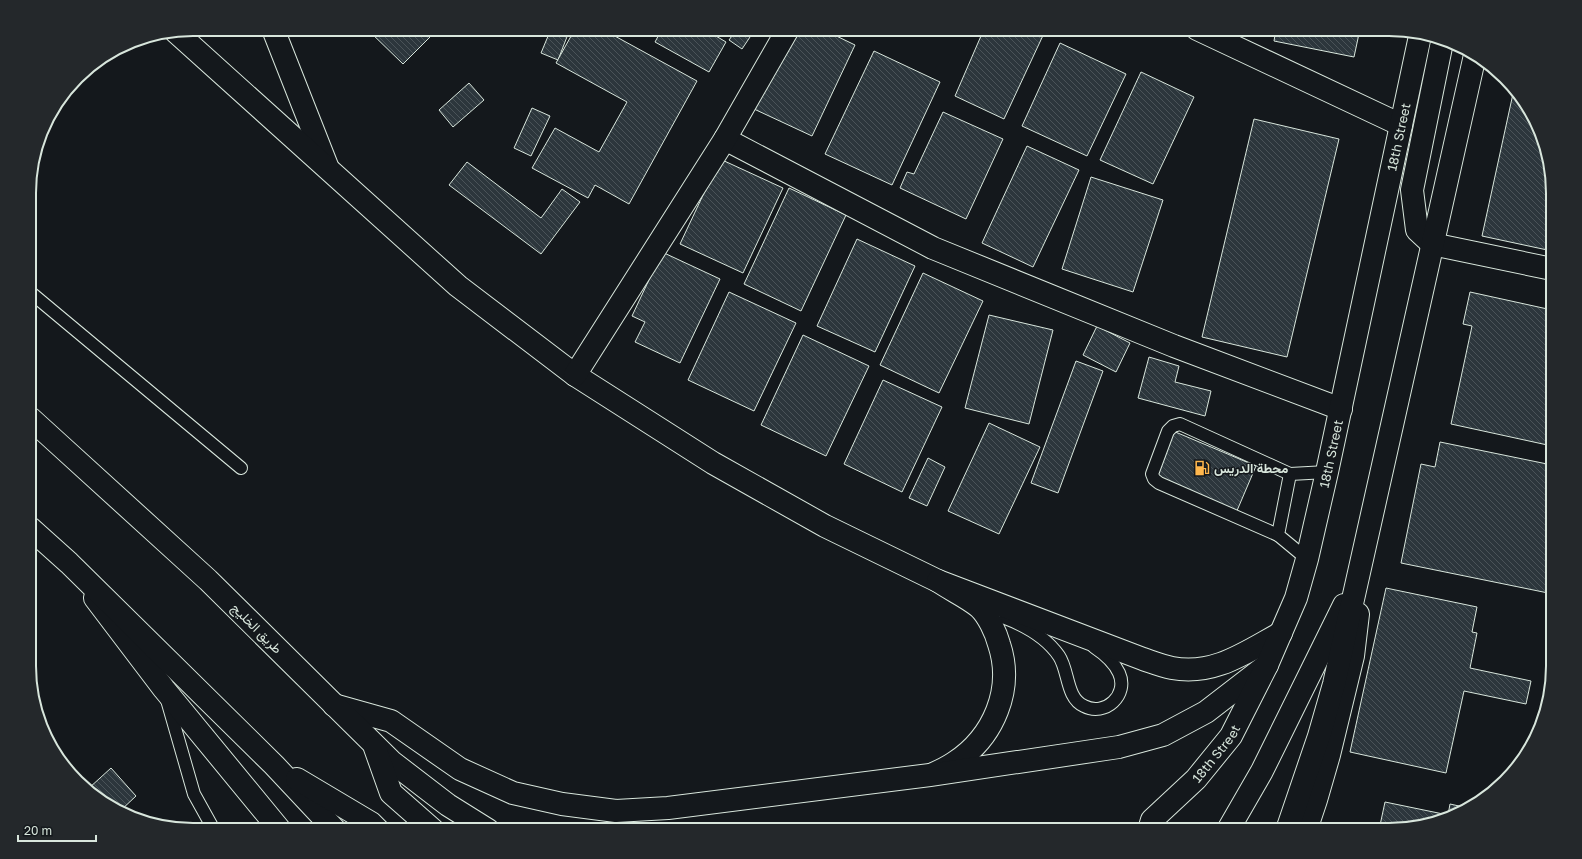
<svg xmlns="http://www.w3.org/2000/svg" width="1582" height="859" viewBox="0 0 1582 859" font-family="'Golos Text',Vazirmatn,sans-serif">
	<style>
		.building { fill: url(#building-back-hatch); stroke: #d8e6dc }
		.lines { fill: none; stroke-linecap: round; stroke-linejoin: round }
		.service-casing { stroke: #d8e6dc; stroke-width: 14 }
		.minor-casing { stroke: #d8e6dc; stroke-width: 24 }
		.tertiary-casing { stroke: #d8e6dc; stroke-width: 24 }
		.secondary-casing { stroke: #d8e6dc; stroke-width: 24 }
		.primary-casing { stroke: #d8e6dc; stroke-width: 24 }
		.service { stroke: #14181c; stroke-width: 12 }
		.minor { stroke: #14181c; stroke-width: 22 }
		.tertiary { stroke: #14181c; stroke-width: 22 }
		.secondary { stroke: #14181c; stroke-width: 22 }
		.primary { stroke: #14181c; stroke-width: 22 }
		.labels { text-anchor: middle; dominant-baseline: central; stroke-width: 3; stroke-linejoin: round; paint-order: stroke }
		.street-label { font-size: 13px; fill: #d8e6dc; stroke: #14181c }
		.poi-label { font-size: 13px; font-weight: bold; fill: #d8e6dc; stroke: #14181c; text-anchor: start }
		.rim { fill: none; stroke: #d8e6dc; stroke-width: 2 }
	</style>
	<defs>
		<pattern id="building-back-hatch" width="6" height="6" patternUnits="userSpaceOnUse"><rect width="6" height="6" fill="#2c363c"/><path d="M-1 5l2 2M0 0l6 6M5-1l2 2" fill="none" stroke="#4a5358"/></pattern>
	</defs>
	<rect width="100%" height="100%" fill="#14181c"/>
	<g class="building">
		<path d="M367,29h71l-35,35z"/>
		<path d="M551,29h19l-12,31 -17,-7z"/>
		<path d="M575,29h27l95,52 -68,123 -34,-19 -7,13 -56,-30 23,-40 44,24 28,-50 -71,-39z"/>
		<path d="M662,29h42l22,13 -17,30 -54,-30z"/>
		<path d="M737,29h8l7,5 -10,15 -13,-9z"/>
		<path d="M792,29h30l33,16 -43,91 -58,-27z"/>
		<path d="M865,29h17l-3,7z"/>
		<path d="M984,29h62l-42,90 -49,-23z"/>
		<path d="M1276,29h84l-6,28 -80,-16z"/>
		<path d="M1060,43l66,31 -39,82 -65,-30z"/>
		<path d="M874,51l66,31 -48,103 -67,-31z"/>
		<path d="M1141,72l53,25 -41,87 -53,-24z"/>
		<path d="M469,83l15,17 -31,27 -14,-17z"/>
		<path d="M1514,89l11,13 27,70v79l-70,-15z"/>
		<path d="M532,108l18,8 -19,40 -17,-8z"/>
		<path d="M943,112l60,27 -37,80 -66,-31 7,-16 7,2z"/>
		<path d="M1254,119l85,20 -52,218 -85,-20z"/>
		<path d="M1027,146l52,24 -46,97 -51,-24z"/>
		<path d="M720,159l63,29 -40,85 -63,-29z"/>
		<path d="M467,162l74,56 21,-29 18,13 -39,52 -92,-69z"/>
		<path d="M1091,177l72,23 -30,92 -71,-23z"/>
		<path d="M789,188l57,27 -45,96 -57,-27z"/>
		<path d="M857,239l58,27 -40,86 -58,-26z"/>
		<path d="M662,252l58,27 -40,84 -45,-21 10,-20 -13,-6z"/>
		<path d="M923,273l60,28 -44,92 -59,-28z"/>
		<path d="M729,292l67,31 -42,88 -66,-31z"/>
		<path d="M1470,292l82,18v136l-101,-22 21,-98 -9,-2z"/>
		<path d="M989,315l64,15 -24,94 -64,-16z"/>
		<path d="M1097,326l33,17 -14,29 -33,-17z"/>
		<path d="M803,335l66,31 -43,90 -65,-31z"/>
		<path d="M1149,357l30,9 -4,16 36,9 -6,25 -67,-18z"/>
		<path d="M1076,361l27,10 -45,122 -27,-10z"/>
		<path d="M883,380l59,27 -40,85 -58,-28z"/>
		<path d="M989,423l51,24 -41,87 -51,-23z"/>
		<path d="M1166,428l90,38 -20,47 -89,-39z"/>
		<path d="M1440,442l112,23 1,129 -152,-31 20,-99 14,3z"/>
		<path d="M928,458l17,9 -18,39 -18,-8z"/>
		<path d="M1386,588l91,19 -5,25 5,1 -7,35 61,13 -5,23 -62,-13 -18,82 -96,-21z"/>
		<path d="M111,768l25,28 -17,16 -21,-14 -9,-10z"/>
		<path d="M1385,802l63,13 2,-11 18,4 -27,13 -42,9h-20z"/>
	</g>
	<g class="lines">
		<g class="service-casing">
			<g id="service">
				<path d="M30,292l211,176"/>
				<path d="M1278,535l-119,-52 -5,-4 -2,-5 16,-43 5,-5 7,-2 110,50"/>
				<path d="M1307,559l-29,-24 12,-61 37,-2"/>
				<path d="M1005,618c21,8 41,19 54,38 10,15 7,42 25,50 21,11 45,-11 35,-33 -5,-11 -16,-20 -25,-26"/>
				<path d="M167,700l27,94 20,36"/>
			</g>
		</g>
		<g class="minor-casing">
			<g id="minor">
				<path d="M273,29l54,137"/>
				<path d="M1197,29l204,96"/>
				<path d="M176,32l282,254 117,89 138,88 112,63 113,55"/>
				<path d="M725,139l208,109 241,98 167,63"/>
				<path d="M1432,244l120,25"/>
				<path d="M575,375l150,-236 63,-110"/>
				<path d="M933,774c7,-3 15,-7 21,-11 40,-26 60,-74 45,-119 -3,-11 -11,-29 -20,-37 -12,-10 -28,-17 -41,-26l205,78c9,3 19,7 29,9 42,8 74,-16 109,-35"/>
				<path d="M1306,830l10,-30 13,-45 24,-99 5,-42"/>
			</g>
		</g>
		<g class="tertiary-casing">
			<g id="tertiary">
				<path d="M1432,244l-15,-14 -5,-40 30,-148"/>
				<path d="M334,705l57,16 69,48 53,24 49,11 54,7 52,-3 262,-33 189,-28 44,-12 43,-23 61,-47"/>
				<path id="s1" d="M1149,830l3,-10 44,-41 35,-43 36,-71 29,-67 11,-39 20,-87 93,-436"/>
				<path d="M1228,830l34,-59 82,-166"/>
				<path d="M1287,830l32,-94 15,-52 141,-629"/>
			</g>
		</g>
		<g class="secondary-casing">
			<path id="secondary" d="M95,598l69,91 116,141"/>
		</g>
		<g class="primary-casing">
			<g id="primary">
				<path d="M30,418l178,162 184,182 56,43 40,25"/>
				<path d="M30,528l39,35 205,202 61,65"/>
				<path d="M375,748l16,45 42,37"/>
				<path d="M297,779l74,44 7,7"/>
			</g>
		</g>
		<use href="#service" class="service"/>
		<use href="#minor" class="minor"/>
		<use href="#tertiary" class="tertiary"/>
		<use href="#secondary" class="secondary"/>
		<use href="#primary" class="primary"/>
	</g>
	<defs>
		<g id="fuel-bare" transform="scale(1.2)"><path d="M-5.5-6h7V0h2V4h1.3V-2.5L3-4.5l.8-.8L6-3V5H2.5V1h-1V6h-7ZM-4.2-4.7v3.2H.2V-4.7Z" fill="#ffb74d" stroke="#14181c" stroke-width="2.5" paint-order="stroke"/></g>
	</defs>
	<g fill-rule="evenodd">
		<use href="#fuel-bare" x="1202" y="468"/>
	</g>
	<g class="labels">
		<g class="street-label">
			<text stroke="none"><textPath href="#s1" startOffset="751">18th Street</textPath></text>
			<text stroke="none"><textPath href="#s1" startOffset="427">18th Street</textPath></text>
			<text transform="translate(257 628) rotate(45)">طريق الخليج</text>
			<text stroke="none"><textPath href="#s1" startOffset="103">18th Street</textPath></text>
		</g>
		<g class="poi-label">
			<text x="1214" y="468">محطة الدريس</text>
		</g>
	</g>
	<path d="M0 0H1582V859H0ZM193 36H1389A157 157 0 0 1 1546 193V666A157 157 0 0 1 1389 823H193A157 157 0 0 1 36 666V193A157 157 0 0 1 193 36Z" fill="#24282b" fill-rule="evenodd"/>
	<path class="rim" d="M193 36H1389A157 157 0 0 1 1546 193V666A157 157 0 0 1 1389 823H193A157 157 0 0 1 36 666V193A157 157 0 0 1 193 36Z"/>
	<path d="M18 835v6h78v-6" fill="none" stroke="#d8e6dc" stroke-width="2"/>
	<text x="24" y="835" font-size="12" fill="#d8e6dc" stroke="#14181c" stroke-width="3" paint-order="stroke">20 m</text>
</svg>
